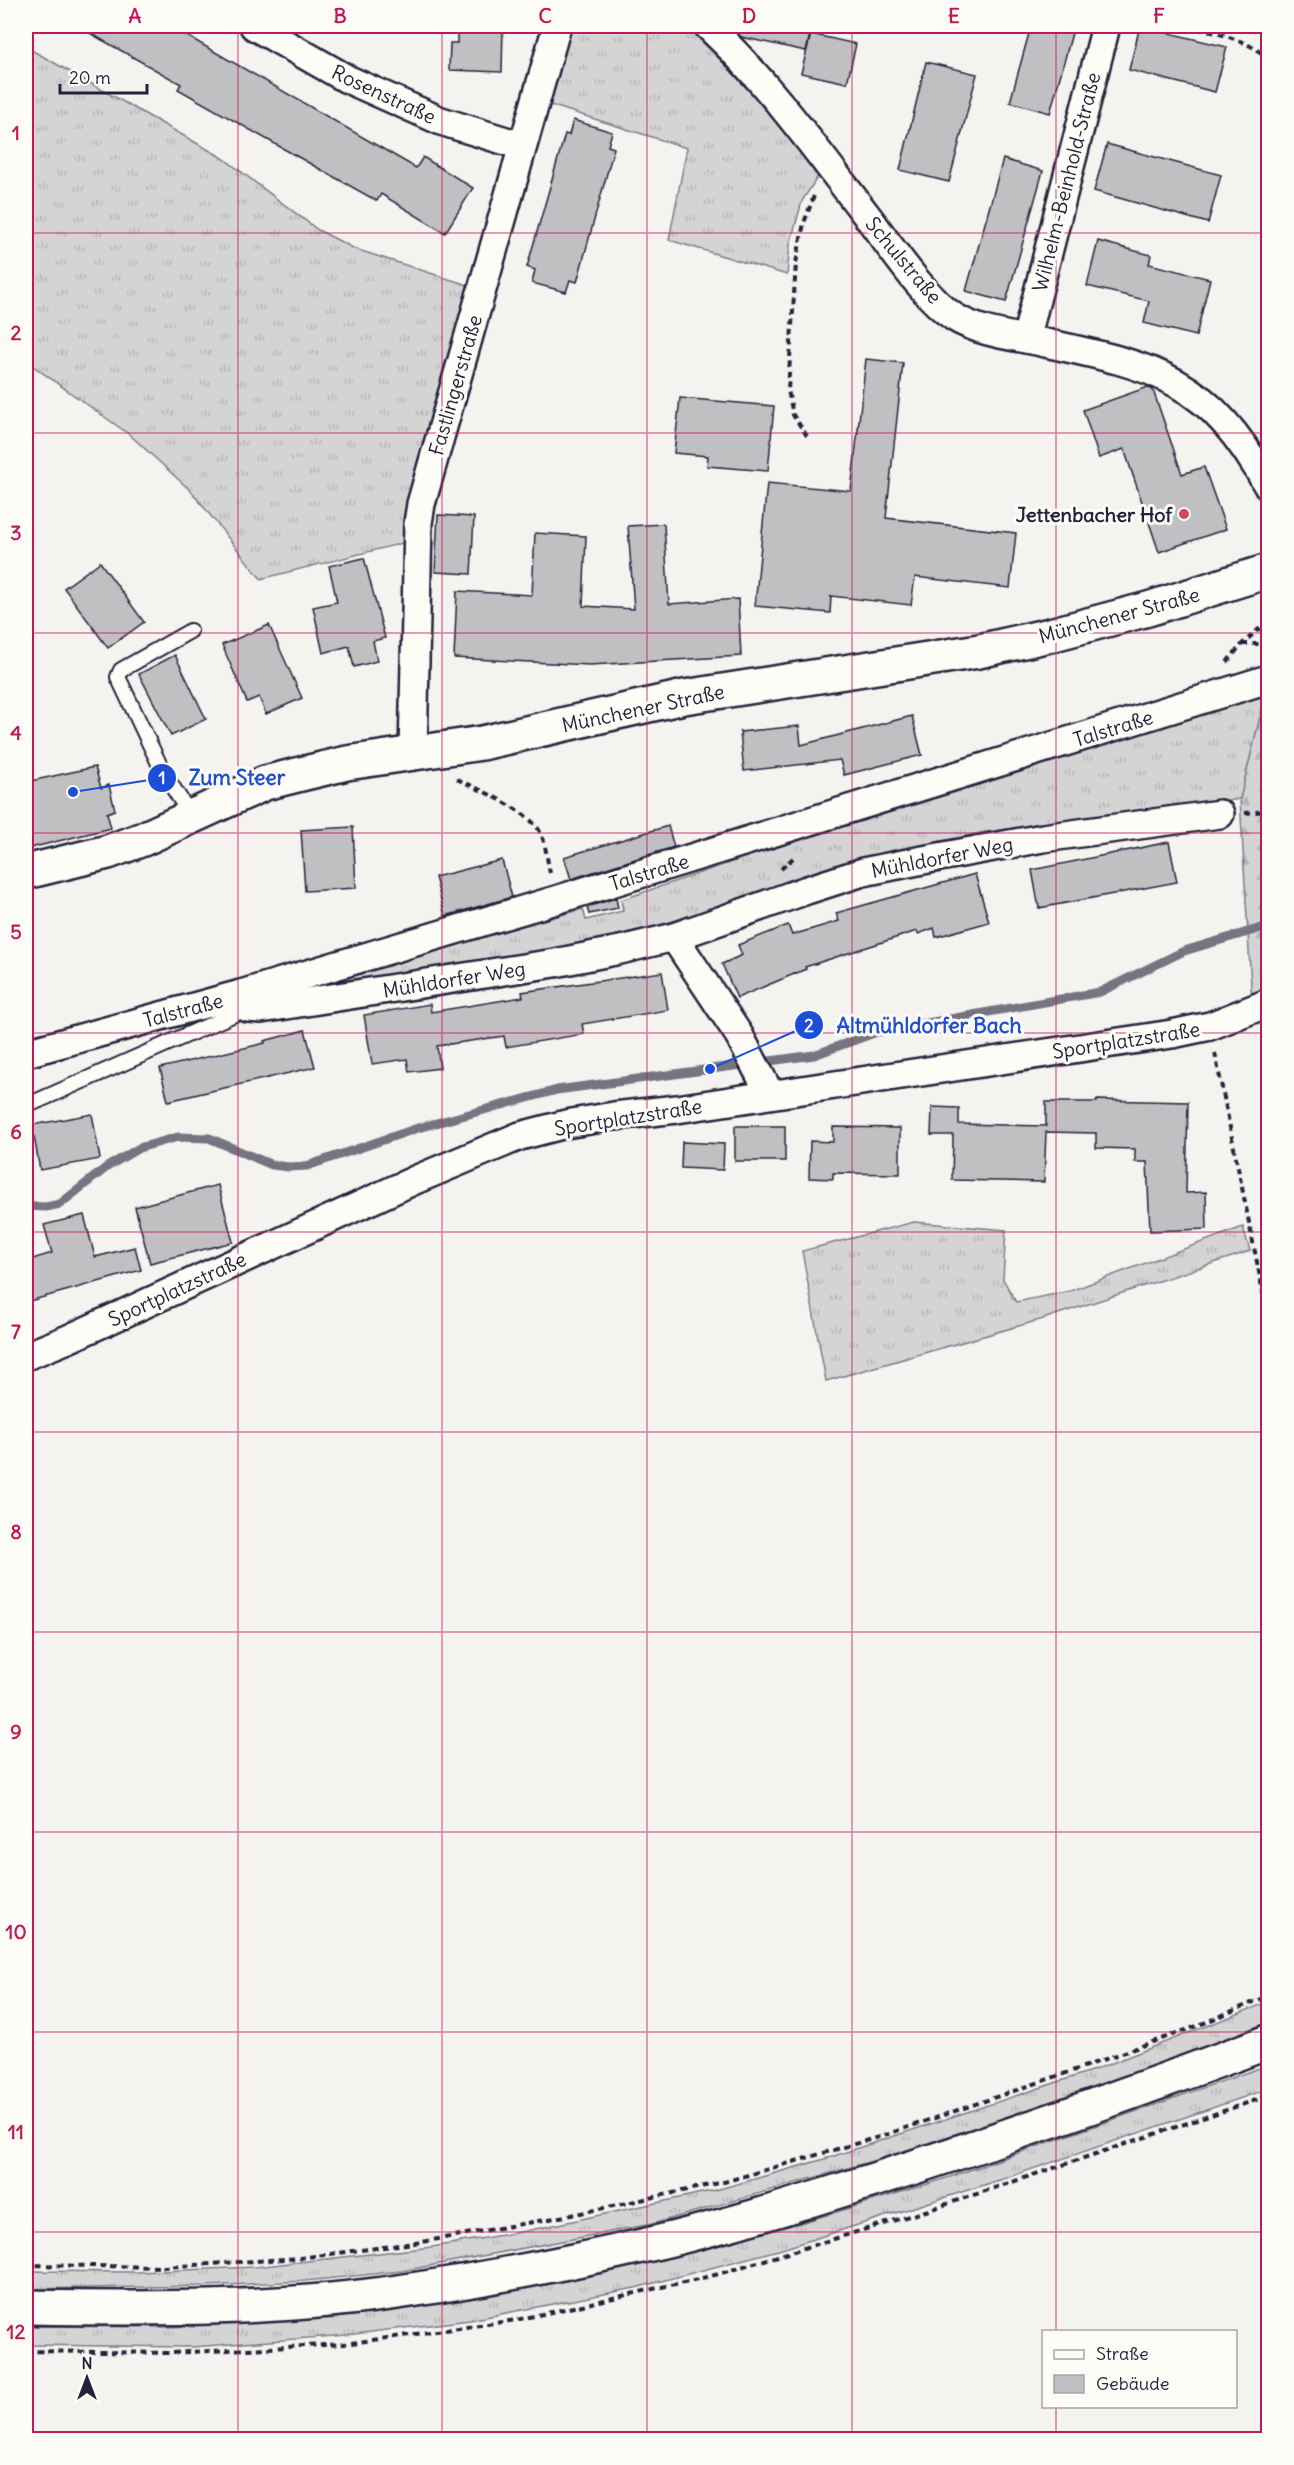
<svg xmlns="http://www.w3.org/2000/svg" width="1294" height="2465" viewBox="0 0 1294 2465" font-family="Delius,sans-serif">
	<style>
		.grass { fill: url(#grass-tufts); stroke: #7c7b88; stroke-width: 1.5 }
		.forest { fill: url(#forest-firs); stroke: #7c7b88; stroke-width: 1.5 }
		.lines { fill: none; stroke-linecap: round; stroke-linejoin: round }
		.stream { stroke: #757582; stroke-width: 9 }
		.building { fill: #c0bfc2; stroke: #22223b; stroke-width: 1.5 }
		.lane-casing { stroke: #22223b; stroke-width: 18 }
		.street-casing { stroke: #22223b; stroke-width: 32 }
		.secondary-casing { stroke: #22223b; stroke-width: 38 }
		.path { stroke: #22223b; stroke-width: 4; stroke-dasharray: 6 4.5; stroke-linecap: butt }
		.lane { stroke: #fdfcf7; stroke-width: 14 }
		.street { stroke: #fdfcf7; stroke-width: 27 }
		.secondary { stroke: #fdfcf7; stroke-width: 33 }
		.grid { fill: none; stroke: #c2185b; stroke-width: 1.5; stroke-opacity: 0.55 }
		.poi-dot { fill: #d1495b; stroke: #fdfcf7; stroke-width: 2 }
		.labels { text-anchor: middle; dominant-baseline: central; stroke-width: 6; stroke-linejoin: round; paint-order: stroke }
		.street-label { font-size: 20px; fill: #22223b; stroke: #fdfcf7 }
		.poi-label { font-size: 20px; font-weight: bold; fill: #22223b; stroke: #fdfcf7; text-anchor: end }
		.leader { fill: none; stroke: #1d4ed8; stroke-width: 2 }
		.callout-dot { fill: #1d4ed8; stroke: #fdfcf7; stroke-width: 2 }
		.mark-label { font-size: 18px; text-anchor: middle; font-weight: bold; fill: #fff }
		.callout-label { font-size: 21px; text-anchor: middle; font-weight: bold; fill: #1d4ed8; stroke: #fdfcf7; stroke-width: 6; stroke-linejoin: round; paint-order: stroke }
		.neatline { fill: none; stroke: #c2185b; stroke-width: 2 }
		.grid-label { font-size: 20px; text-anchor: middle; font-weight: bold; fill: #c2185b }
	</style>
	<defs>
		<pattern id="grass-tufts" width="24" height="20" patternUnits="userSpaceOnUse" patternTransform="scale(1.5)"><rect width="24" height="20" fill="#d5d4d5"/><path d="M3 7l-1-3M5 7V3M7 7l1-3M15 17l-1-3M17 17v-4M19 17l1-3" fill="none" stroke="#b7b6b8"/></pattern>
		<pattern id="forest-firs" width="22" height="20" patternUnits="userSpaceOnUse" patternTransform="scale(1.5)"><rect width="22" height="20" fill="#d5d4d5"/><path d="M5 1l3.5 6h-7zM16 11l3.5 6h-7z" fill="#b7b6b8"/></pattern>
	</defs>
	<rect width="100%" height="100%" fill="#f4f3ef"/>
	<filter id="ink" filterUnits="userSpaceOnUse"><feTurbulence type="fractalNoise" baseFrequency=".0167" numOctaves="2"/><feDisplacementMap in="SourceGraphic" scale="12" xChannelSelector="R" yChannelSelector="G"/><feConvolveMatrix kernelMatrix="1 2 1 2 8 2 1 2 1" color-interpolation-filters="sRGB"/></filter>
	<g filter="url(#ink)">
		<g class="grass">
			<path d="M569,26h124l22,21 105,126 -18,28 -12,44 -3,30 -118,-35 18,-92 -140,-44z"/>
			<path d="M26,47l197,111 95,72 37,19 119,38 -67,255 -146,37 -70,-88 -61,-56 -104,-74z"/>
			<path d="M1266,693l-26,106 -255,33 -91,19 -101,30 -115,43 -84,21 -312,48 301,-84 3,11 37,-9 -2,-11 246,-84z"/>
			<path d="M914,1222l92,8 -3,49 13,23 54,-11 173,-64 7,24 -207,68 -217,62 -24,-130z"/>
			<path d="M1268,2002v23l-35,14 -270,96 -311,89 -250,47 -97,10 -98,5 -181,3v-18l112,1 117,-5 177,-20 94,-16 190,-41 112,-32 266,-88z"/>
			<path d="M1268,2065v24l-262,89 -224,71 -147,39 -165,32 -124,15 -154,12 -166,-2v-19l144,1 151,-9 160,-21 169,-35 154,-40 146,-45z"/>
		</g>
		<path class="forest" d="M1266,693h2v301l-16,8 -12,-203z"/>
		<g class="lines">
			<path class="stream" d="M26,1206l20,1 14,-3 47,-37 32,-19 39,-11 31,1 63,27 17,2 18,-1 111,-38 139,-38 257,-35 63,-23 223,-40 84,-41 84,-25"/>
		</g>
		<g class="building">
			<path d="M77,26h93l246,142 7,-11 50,31 -28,45 -64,-39 -4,7 -77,-43 -122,-69 3,-5z"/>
			<path d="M457,26h46l-1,46 -53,-2 1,-27h7z"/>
			<path d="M736,26h76l-6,25 -65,-14 -5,-6z"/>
			<path d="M1031,26h43l-24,87 -40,-11z"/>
			<path d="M1140,26l87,21 -12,45 -86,-22z"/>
			<path d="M811,34l45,10 -9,39 -46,-10z"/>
			<path d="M926,62l51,12 -28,108 -49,-12z"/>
			<path d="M573,120l39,12 -4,14 6,2 -37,134 -7,-2 -4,12 -34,-9 3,-13 -8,-3 38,-133 4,1z"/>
			<path d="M1107,144l114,31 -13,48 -114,-32z"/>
			<path d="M1003,159l40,12 -37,131 -40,-11z"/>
			<path d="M1098,241l53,14 -2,9 61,15 -14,57 -52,-13 5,-22 -62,-15z"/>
			<path d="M866,359l37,4 -17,155 130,15 -6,55 -95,-11 -4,28 -80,-9 -1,17 -75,-7 12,-123 84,8z"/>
			<path d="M1148,387l5,3 29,84 22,-7 22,62 -67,23 -35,-103 -25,9 -16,-48z"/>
			<path d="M680,398l94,8 -6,65 -61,-5 1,-10 -34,-3z"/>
			<path d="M438,515l36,2 -3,57 -36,-2z"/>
			<path d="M664,524l5,80 69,-5 3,57 -151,9 -136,-7 3,-67 75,4 3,-62 51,3 -3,70 51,3 -6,-83z"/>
			<path d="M364,558l21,80 -12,3 4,20 -23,6 -5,-21 -26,7 -10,-46 24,-5 -8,-36z"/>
			<path d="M100,562l44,60 -36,26 -44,-60z"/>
			<path d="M269,625l33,73 -36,16 -7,-17 -12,5 -25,-57z"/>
			<path d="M175,655l31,64 -35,17 -32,-62z"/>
			<path d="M912,716l10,39 -78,20 -4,-15 -96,11 -4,-39 59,-6 2,19z"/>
			<path d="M95,767l6,21 8,-3 6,25 -8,3 4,15 -85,21v-67z"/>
			<path d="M668,826l6,21 -103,32 -7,-22z"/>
			<path d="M353,827l3,61 -51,3 -4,-61z"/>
			<path d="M1169,842l8,40 -138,26 -7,-38z"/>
			<path d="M502,860l10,37 -67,19 -10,-39z"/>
			<path d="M975,874l14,48 -53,15 -2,-9 -16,6 -1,-3 -112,36 1,2 -69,29 -15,-34 20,-9 -4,-10 50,-20 4,10 47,-14 -3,-8z"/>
			<path d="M616,898l2,10 -29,6 -2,-7z"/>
			<path d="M662,972l6,38 -86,14 2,10 -78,13 -2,-11 -67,10 3,22 -31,4 -2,-13 -35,5 -8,-49 66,-11 1,8 92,-15 -1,-5z"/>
			<path d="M305,1030l10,37 -147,34 -8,-33 105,-25 -1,-2z"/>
			<path d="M1097,1100l91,2 -2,91 20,-1 1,37 -57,2 -3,-69h-12v-13l-39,-1v-15l-50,-1 -2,50 -92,-2 1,-45h-22l1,-28 27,1v16l87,2v-24h51z"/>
			<path d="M92,1114l8,45 -60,11 -8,-45z"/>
			<rect x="735" y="1126" width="50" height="35"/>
			<path d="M833,1127l67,1v46l-67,-1v6l-24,-1 1,-37 23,1z"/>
			<path d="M682,1142l42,2 -1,26 -42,-2z"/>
			<path d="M218,1185l15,57 -83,21 -15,-56z"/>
			<path d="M84,1215l11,42 40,-10 6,23 -115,32v-41l26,-8 -8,-28z"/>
		</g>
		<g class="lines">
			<g class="lane-casing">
				<g id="lane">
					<path d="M190,631l-69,39 -3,7 45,95 28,44"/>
					<path d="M26,1106l222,-98"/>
				</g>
			</g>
			<g class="street-casing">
				<g id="street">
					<path d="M254,26l93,53 94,42 81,25"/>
					<path d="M708,26c62,58 111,128 163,195 22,29 53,76 83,96 26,16 59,19 87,25 115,25 167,35 227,144"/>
					<path d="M1026,339l80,-313"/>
					<path d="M413,754l5,-231 3,-19 136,-478"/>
					<path d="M674,937l65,98 31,59"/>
					<path d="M241,994l7,14 13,1 294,-46 65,-13 54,-13 133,-47 56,-18 60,-12 120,-22 177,-24"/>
					<path d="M26,1053l215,-59 315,-94 712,-221"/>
					<path d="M26,1356l42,-17 347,-159 105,-44 46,-12 48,-8 63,-7 495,-75 38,-8 58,-23"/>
				</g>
			</g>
			<g class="secondary-casing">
				<g id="secondary">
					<path d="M26,872l82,-20 35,-13 122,-56 40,-10 42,-10 135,-20 202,-46 295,-46 71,-16 98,-26 120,-38"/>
					<path d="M26,2307c128,2 258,3 385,-17 80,-12 161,-28 240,-46 77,-18 153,-42 229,-66 131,-42 260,-88 388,-136"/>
				</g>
			</g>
			<g class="path">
				<path d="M1188,26c29,7 58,13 80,32"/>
				<path d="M807,436l-14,-21 -5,-25 8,-127 8,-40 11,-30"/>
				<path d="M1242,644h26"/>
				<path d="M1227,662l15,-18 26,-23"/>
				<path d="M457,779c21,10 73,32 83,53 6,11 7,29 10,41"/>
				<path d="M1245,813l23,-2"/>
				<path d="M781,869l12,-11"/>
				<path d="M1215,1053l53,264"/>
				<path d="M26,2265l139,2 135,-9 122,-16 149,-27 153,-33 158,-46 193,-66 122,-44 71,-30"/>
				<path d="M26,2351l145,2 173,-9 172,-24 199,-45 214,-65 339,-114"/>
			</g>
			<use href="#lane" class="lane"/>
			<use href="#street" class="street"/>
			<use href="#secondary" class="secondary"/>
		</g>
	</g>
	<path class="grid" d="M238,26v2414M442,26v2414M647,26v2414M852,26v2414M1056,26v2306M26,233h1242M26,433h1242M26,633h1242M26,833h1242M26,1033h1242M26,1232h1242M26,1432h1242M26,1632h1242M26,1832h1242M26,2032h1242M26,2232h1242M1056,2406v34"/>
	<circle class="poi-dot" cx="1184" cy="514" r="6"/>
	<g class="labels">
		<g class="street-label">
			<text transform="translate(384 94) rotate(25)">Rosenstraße</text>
			<text transform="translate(1066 182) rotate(-76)">Wilhelm-Beinhold-Straße</text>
			<text transform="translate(904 260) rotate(50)">Schulstraße</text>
			<text transform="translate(455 385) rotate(-74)">Fastlingerstraße</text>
			<text transform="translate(1119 615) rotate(-15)">Münchener Straße</text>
			<text transform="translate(643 708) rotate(-12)">Münchener Straße</text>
			<text transform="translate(1113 728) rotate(-17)">Talstraße</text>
			<text transform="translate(942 857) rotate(-11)">Mühldorfer Weg</text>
			<text transform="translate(649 872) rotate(-17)">Talstraße</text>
			<text transform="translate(454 979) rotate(-9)">Mühldorfer Weg</text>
			<text transform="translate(183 1010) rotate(-15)">Talstraße</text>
			<text transform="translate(1126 1040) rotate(-9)">Sportplatzstraße</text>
			<text transform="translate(628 1117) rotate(-9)">Sportplatzstraße</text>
			<text transform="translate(177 1289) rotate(-25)">Sportplatzstraße</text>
		</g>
		<g class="poi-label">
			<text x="1172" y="514">Jettenbacher Hof</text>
		</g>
	</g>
	<path class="leader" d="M73 792L162 778M710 1069L809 1025"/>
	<g class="callout-dot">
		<circle cx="73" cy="792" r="6"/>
		<circle cx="710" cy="1069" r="6"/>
		<circle cx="162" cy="778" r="15"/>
		<circle cx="809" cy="1025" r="15"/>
	</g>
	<g class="mark-label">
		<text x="162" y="784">1</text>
		<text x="809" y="1032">2</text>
	</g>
	<g class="callout-label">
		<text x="237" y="785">Zum Steer</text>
		<text x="929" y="1033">Altmühldorfer Bach</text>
	</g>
	<rect width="1294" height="2465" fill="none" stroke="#fdfcf7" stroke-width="66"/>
	<rect x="1042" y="2330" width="195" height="78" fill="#fdfcf7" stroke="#a5a5ac" stroke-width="1.5"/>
	<rect x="1054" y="2350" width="30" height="9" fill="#fdfcf7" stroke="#a5a5ac" stroke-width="1.5"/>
	<text x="1096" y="2360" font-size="18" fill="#22223b">Straße</text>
	<rect x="1054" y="2375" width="30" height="18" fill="#c0bfc2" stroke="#a5a5ac" stroke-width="1.5"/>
	<text x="1096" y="2390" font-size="18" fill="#22223b">Gebäude</text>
	<g transform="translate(87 2378)" stroke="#fdfcf7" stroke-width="4.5" paint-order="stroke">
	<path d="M0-4.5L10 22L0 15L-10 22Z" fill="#22223b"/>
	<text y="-9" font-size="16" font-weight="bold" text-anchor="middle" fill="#22223b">N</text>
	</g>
	<path d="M60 84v9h87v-9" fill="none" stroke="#22223b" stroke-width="3"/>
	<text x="69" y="84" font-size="18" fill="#22223b" stroke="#fdfcf7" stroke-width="4.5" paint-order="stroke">20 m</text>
	<rect x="33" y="33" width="1228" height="2399" class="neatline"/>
	<g class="grid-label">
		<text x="135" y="23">A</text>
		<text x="340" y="23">B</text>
		<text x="545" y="23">C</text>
		<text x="749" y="23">D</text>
		<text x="954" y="23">E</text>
		<text x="1159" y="23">F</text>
		<text x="16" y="140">1</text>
		<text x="16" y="340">2</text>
		<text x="16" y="540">3</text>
		<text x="16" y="740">4</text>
		<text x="16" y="939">5</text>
		<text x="16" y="1139">6</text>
		<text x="16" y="1339">7</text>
		<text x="16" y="1539">8</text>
		<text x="16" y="1739">9</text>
		<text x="16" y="1939">10</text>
		<text x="16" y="2139">11</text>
		<text x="16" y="2339">12</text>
	</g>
</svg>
